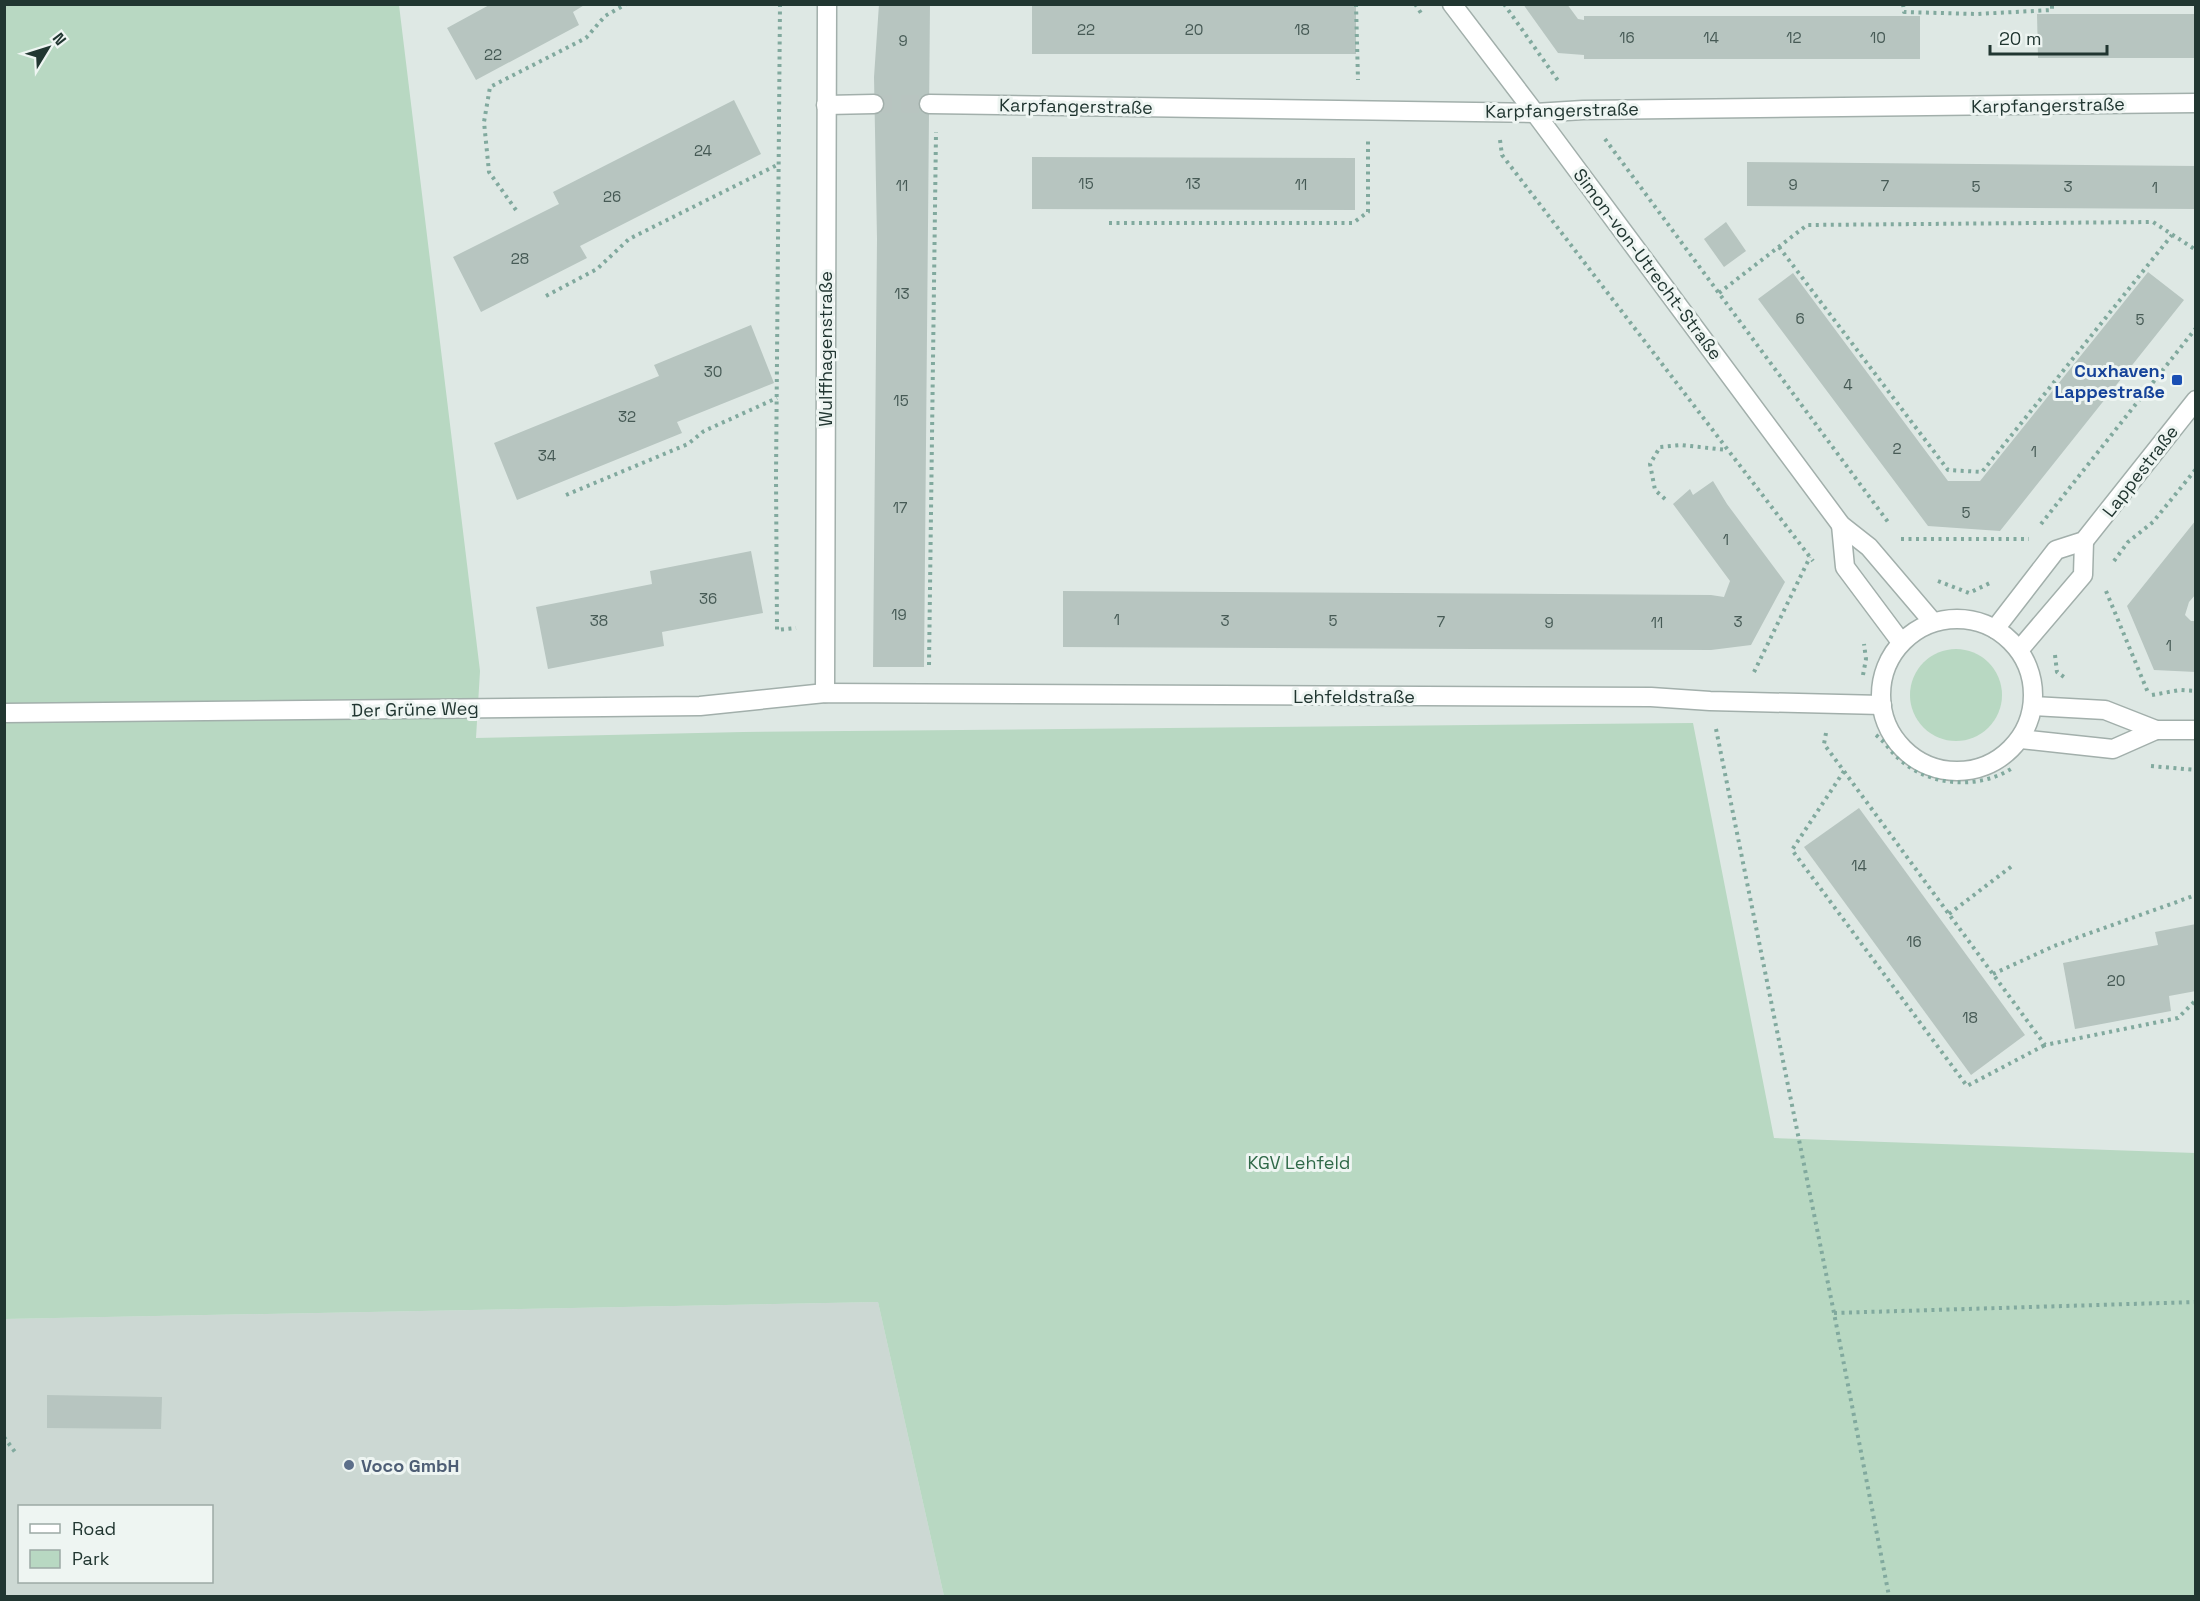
<svg xmlns="http://www.w3.org/2000/svg" width="2200" height="1601" viewBox="0 0 2200 1601" font-family="'Space Grotesk',sans-serif">
	<style>
		.built { fill: #ccd8d3; fill-rule: evenodd }
		.green { fill: #b8d8c2 }
		.building { fill: #b7c5c0 }
		.lines { fill: none; stroke-linecap: round; stroke-linejoin: round }
		.street-tunnel { stroke: #b8c4c0; stroke-width: 18; stroke-dasharray: 18 9; stroke-linecap: butt }
		.street-casing { stroke: #a2afab; stroke-width: 21 }
		.path { stroke: #81a99e; stroke-width: 4; stroke-dasharray: 3 4.5; stroke-linecap: butt }
		.street { stroke: #fff; stroke-width: 18 }
		.transit-dot { fill: #1a4fb4; stroke: #eef5f2; stroke-width: 2 }
		.service-dot { fill: #5c6f8a; stroke: #eef5f2; stroke-width: 2 }
		.labels { text-anchor: middle; dominant-baseline: central; stroke-width: 6; stroke-linejoin: round; paint-order: stroke }
		.number-label { font-size: 15px; fill: #465a55 }
		.street-label { font-size: 18px; fill: #213631; stroke: #eef5f2 }
		.transit-label { font-size: 18px; font-weight: bold; fill: #164399; stroke: #eef5f2; text-anchor: end }
		.park-label { font-size: 18px; fill: #2f6948; stroke: #eef5f2 }
		.service-label { font-size: 18px; font-weight: bold; fill: #4e5e75; stroke: #eef5f2; text-anchor: start }
	</style>
	<rect width="100%" height="100%" fill="#dee8e4"/>
	<path class="built" d="M878,1302l66,294h-939l-1,-277zM20,1506h192v76h-192z"/>
	<g class="green">
		<path d="M4,5h395l81,666 -4,67 267,-6 950,-9 81,415 421,15v443h-1251l-66,-294 -873,17z"/>
		<circle cx="1956" cy="695" r="46"/>
	</g>
	<g class="building">
		<path d="M491,4h95l-13,8 6,13 -103,55 -29,-52z"/>
		<path d="M879,4h51l-6,663h-51l4,-428 -3,-162z"/>
		<rect x="1032" y="4" width="324" height="50"/>
		<path d="M1523,4h44l11,15 6,1v-4h336v43h-336v-4l-26,-2z"/>
		<path d="M2037,14h159v44h-158z"/>
		<path d="M734,100l27,54 -181,92 7,12 -106,54 -28,-55 106,-53 -6,-12z"/>
		<path d="M1032,157l323,1v52l-323,-1z"/>
		<path d="M1747,162l449,4v43l-449,-3z"/>
		<path d="M1726,222l20,29 -22,16 -20,-28z"/>
		<path d="M2148,272l36,28 -184,231 -72,-5 -170,-227 35,-26 155,208h32z"/>
		<path d="M751,325l23,58 -97,39 5,11 -165,67 -23,-57 165,-67 -5,-11z"/>
		<path d="M1713,481l14,23 58,78 -34,63 -40,5 -648,-3v-56l648,4 13,2 6,-16 -57,-77 17,-15 3,6z"/>
		<path d="M2196,520v74l-7,8 -4,13 6,6h5v51l-42,-2 -27,-64z"/>
		<path d="M751,551l12,62 -101,19 2,14 -116,23 -12,-62 116,-23 -2,-13z"/>
		<path d="M1859,808l166,227 -54,40 -167,-228z"/>
		<path d="M2196,924v67l-27,5 2,15 -96,18 -12,-66 95,-18 -3,-13z"/>
		<path d="M47,1395l115,2 -1,32 -114,-1z"/>
	</g>
	<g class="lines">
		<path class="street-tunnel" d="M874,104h55"/>
		<g class="street-casing">
			<g id="street">
				<path d="M1452,4l83,109 306,412 28,22 63,74"/>
				<path d="M929,104l606,9 48,-3 613,-7"/>
				<path d="M826,105l48,-1"/>
				<path d="M1841,525l4,42 56,75"/>
				<circle cx="1957" cy="695" r="76"/>
				<path d="M1995,629l61,-79 28,-9 112,-141"/>
				<path d="M2020,649l63,-74 1,-34"/>
				<path d="M825,693l2,-689"/>
				<path d="M2033,706l72,4 51,20h40"/>
				<path d="M4,713l696,-7 125,-13 826,4 59,4 172,4"/>
				<path d="M2021,739l92,10 43,-19"/>
			</g>
		</g>
		<g class="path">
			<path d="M780,4l-4,473 1,153 19,-2"/>
			<path d="M1356,4l2,76"/>
			<path d="M1415,4l8,12"/>
			<path d="M1504,4l55,78"/>
			<path d="M1903,4l1,8 73,2 75,-4v-6"/>
			<path d="M1605,139l283,383"/>
			<path d="M1500,140l2,15 311,406"/>
			<path d="M516,210l-27,-38 -5,-50 6,-35 96,-49 19,-22 21,-12"/>
			<path d="M1109,223h244l15,-11v-72"/>
			<path d="M1779,247l169,223 34,2 190,-237"/>
			<path d="M1719,293l88,-68 346,-3 43,28"/>
			<path d="M546,296l51,-27 32,-30 150,-75"/>
			<path d="M566,495l122,-51 16,-13 73,-33"/>
			<path d="M1665,499l-10,-9 -5,-26 10,-17 21,-2 46,5"/>
			<path d="M2041,524l155,-196"/>
			<path d="M1901,539h128"/>
			<path d="M2114,561l14,-19 25,-20 43,-53"/>
			<path d="M1938,581l31,12 23,-11"/>
			<path d="M2106,591l43,104"/>
			<path d="M2055,655l2,17 7,5"/>
			<path d="M929,665l7,-533"/>
			<path d="M1754,672l56,-115"/>
			<path d="M1863,675l3,-16 -2,-15"/>
			<path d="M2152,695l28,-5 16,1"/>
			<path d="M1716,729l118,584 55,283"/>
			<path d="M1826,733l-2,11 221,301 133,-27 18,-18"/>
			<path d="M1876,735c9,7 15,17 23,24 31,28 81,31 115,8"/>
			<path d="M2151,766l45,4"/>
			<path d="M1844,771l-52,79 175,236 78,-41"/>
			<path d="M1949,914l63,-48"/>
			<path d="M1993,974l61,-28 142,-51"/>
			<path d="M1834,1313l362,-11"/>
			<path d="M4,1437l11,15"/>
		</g>
		<use href="#street" class="street"/>
	</g>
	<rect class="transit-dot" x="2171" y="374" width="12" height="12" rx="3"/>
	<circle class="service-dot" cx="349" cy="1465" r="6"/>
	<g class="labels">
		<g class="number-label">
			<text x="1086" y="29">22</text>
			<text x="1194" y="29">20</text>
			<text x="1302" y="29">18</text>
			<text x="1627" y="37">16</text>
			<text x="1711" y="37">14</text>
			<text x="1794" y="37">12</text>
			<text x="1878" y="37">10</text>
			<text x="903" y="40">9</text>
			<text x="493" y="54">22</text>
			<text x="703" y="150">24</text>
			<text x="1086" y="183">15</text>
			<text x="1193" y="183">13</text>
			<text x="1301" y="184">11</text>
			<text x="1793" y="184">9</text>
			<text x="902" y="185">11</text>
			<text x="1885" y="185">7</text>
			<text x="1976" y="186">5</text>
			<text x="2068" y="186">3</text>
			<text x="2155" y="187">1</text>
			<text x="612" y="196">26</text>
			<text x="520" y="258">28</text>
			<text x="902" y="293">13</text>
			<text x="1800" y="318">6</text>
			<text x="2140" y="319">5</text>
			<text x="713" y="371">30</text>
			<text x="1848" y="384">4</text>
			<text x="901" y="400">15</text>
			<text x="627" y="416">32</text>
			<text x="1897" y="448">2</text>
			<text x="2034" y="451">1</text>
			<text x="547" y="455">34</text>
			<text x="900" y="507">17</text>
			<text x="1966" y="512">5</text>
			<text x="1726" y="539">1</text>
			<text x="708" y="598">36</text>
			<text x="899" y="614">19</text>
			<text x="1117" y="619">1</text>
			<text x="599" y="620">38</text>
			<text x="1225" y="620">3</text>
			<text x="1333" y="620">5</text>
			<text x="1441" y="621">7</text>
			<text x="1738" y="621">3</text>
			<text x="1549" y="622">9</text>
			<text x="1657" y="622">11</text>
			<text x="2169" y="645">1</text>
			<text x="1859" y="865">14</text>
			<text x="1914" y="941">16</text>
			<text x="2116" y="980">20</text>
			<text x="1970" y="1017">18</text>
		</g>
		<g class="street-label">
			<text transform="translate(2048 105) rotate(-1)">Karpfangerstraße</text>
			<text transform="translate(1076 106) rotate(1)">Karpfangerstraße</text>
			<text transform="translate(1562 110) rotate(-1)">Karpfangerstraße</text>
			<text transform="translate(1648 264) rotate(53)">Simon-von-Utrecht-Straße</text>
			<text transform="translate(825 349) rotate(-90)">Wulffhagenstraße</text>
			<text transform="translate(2140 471) rotate(-52)">Lappestraße</text>
			<text x="1354" y="696">Lehfeldstraße</text>
			<text transform="translate(415 709) rotate(-1)">Der Grüne Weg</text>
		</g>
		<g class="transit-label">
			<text x="2165" y="370">Cuxhaven,<tspan x="2165" dy="21">Lappestraße</tspan></text>
		</g>
		<g class="park-label">
			<text x="1299" y="1162">KGV Lehfeld</text>
		</g>
		<g class="service-label">
			<text x="361" y="1465">Voco GmbH</text>
		</g>
	</g>
	<rect width="2200" height="1601" fill="none" stroke="#213631" stroke-width="12"/>
	<rect x="18" y="1505" width="195" height="78" fill="#eef5f2" stroke="#9ca9a5" stroke-width="1.5"/>
	<rect x="30" y="1524" width="30" height="9" fill="#ffffff" stroke="#9ca9a5" stroke-width="1.5"/>
	<text x="72" y="1535" font-size="18" fill="#213631">Road</text>
	<rect x="30" y="1550" width="30" height="18" fill="#b8d8c2" stroke="#9ca9a5" stroke-width="1.5"/>
	<text x="72" y="1565" font-size="18" fill="#213631">Park</text>
	<g transform="translate(48 48) rotate(52)" stroke="#eef5f2" stroke-width="4.5" paint-order="stroke">
	<path d="M0-4.5L10 22L0 15L-10 22Z" fill="#213631"/>
	<text y="-9" font-size="16" font-weight="bold" text-anchor="middle" fill="#213631">N</text>
	</g>
	<path d="M1990 45v9h117v-9" fill="none" stroke="#213631" stroke-width="3"/>
	<text x="1999" y="45" font-size="18" fill="#213631" stroke="#eef5f2" stroke-width="4.5" paint-order="stroke">20 m</text>
</svg>
